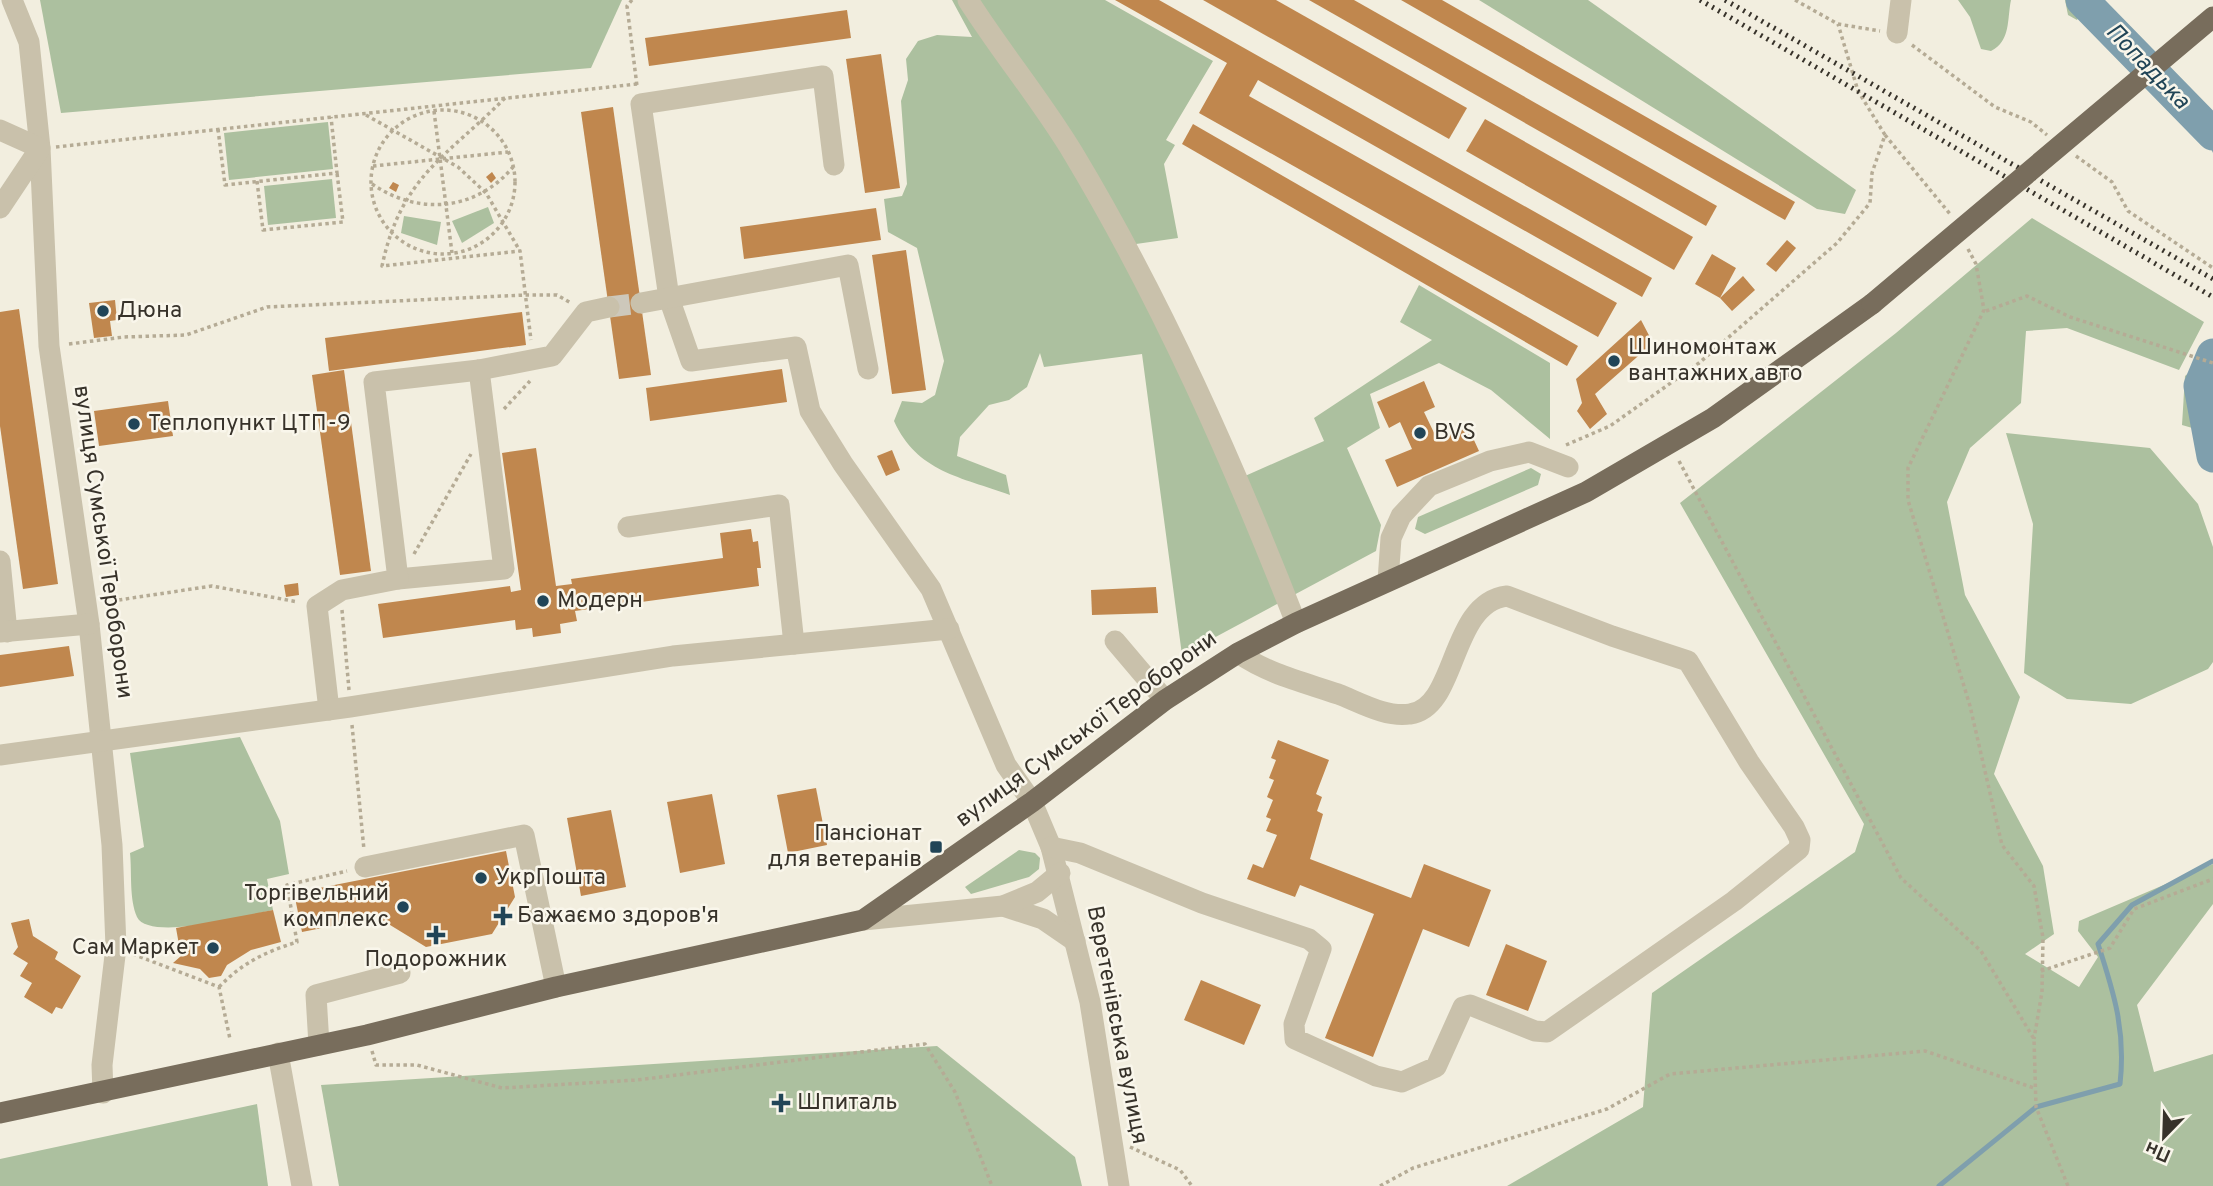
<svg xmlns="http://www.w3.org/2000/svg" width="2213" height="1186" viewBox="0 0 2213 1186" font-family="Overpass,sans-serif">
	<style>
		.green { fill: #acc09f }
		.water { fill: #7f9fad }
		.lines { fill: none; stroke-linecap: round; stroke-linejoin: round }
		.stream { stroke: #7f9fad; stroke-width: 5 }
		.river { stroke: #7f9fad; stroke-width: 33 }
		.building { fill: #c0874e }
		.minor-tunnel { stroke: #cdc8bb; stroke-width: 21; stroke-dasharray: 21 10; stroke-linecap: butt }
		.path { stroke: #b5ab95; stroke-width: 3.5; stroke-dasharray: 3.5 3.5; stroke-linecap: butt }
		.minor { stroke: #c9c1ab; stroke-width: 21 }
		.major { stroke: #786d5c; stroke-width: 21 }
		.rail { stroke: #37322a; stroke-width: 5; stroke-dasharray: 2 5; stroke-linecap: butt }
		.major-bridge { stroke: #786d5c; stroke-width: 21 }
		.poi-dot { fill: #214557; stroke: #f9f6eb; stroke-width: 2.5 }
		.labels { text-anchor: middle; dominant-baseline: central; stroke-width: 5; stroke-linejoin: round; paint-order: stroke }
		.poi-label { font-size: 23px; fill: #37322a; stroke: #f9f6eb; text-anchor: start }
		.street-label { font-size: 23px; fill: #37322a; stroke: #f9f6eb }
		.water-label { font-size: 24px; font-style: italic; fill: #214557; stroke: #f9f6eb }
	</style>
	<rect width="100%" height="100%" fill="#f2eedf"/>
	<g class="green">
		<path d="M40,0h582l-31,68 -530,45z"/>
		<path d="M952,0h153l108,61 -47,79 9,5 -11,19 14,74 -42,6 109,232 79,-35 -10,-23 118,-78 -32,-18 19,-37 131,78v76l-59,-49 -52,-27 -69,31 10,34 -33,20 34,77 -5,26 -194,104 -40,-301 -98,13 -4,-14 -13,34 -18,13 -20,5 -29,32 -3,19 49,19 4,20c-49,-18 -93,-23 -116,-74l8,-20 20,2 13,-8 9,-34 -27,-113 -29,-16 -4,-33 18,-3 5,-12 -6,-83 7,-21 -2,-21 12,-18 19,-6 35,2z"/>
		<path d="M1479,0h109l268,190 -11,24 -28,-5z"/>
		<path d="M1958,0h53c-4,19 0,41 -20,51l-10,-2 -11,-32z"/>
		<path d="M2065,0h22l-10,20 -9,-5z"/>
		<path d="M328,122l5,47 -104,11 -5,-47z"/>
		<path d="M332,179l4,39 -68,7 -4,-39z"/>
		<path d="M488,207l6,16 -32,20 -10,-22z"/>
		<path d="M404,216l37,6 -4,23 -36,-12z"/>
		<path d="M2032,218l172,104 -25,48 -112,-42 -41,3 -5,72 -51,45 -23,54 18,93 55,102 -26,77 49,92 11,68 -29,20 54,33 19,-30 -20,-26 1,-10 134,-57v40l-76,101 17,67 59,-18v132h-706l136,-79 9,-114 203,-141 9,-28 -184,-321 216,-170z"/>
		<path d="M2213,353v81l-31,-9 3,-49z"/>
		<path d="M2006,433l144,15 48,56 15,43v115l-5,7 -77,35 -64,-5 -43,-26 9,-149z"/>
		<path d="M1531,468l10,6 -3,11 -113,49 -10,-5 3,-12z"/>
		<path d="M240,737l40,84 9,53 -22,5 6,31c-24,5 -124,32 -136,7 -8,-18 -5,-44 -7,-64l14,-6 -14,-94z"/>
		<path d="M1019,850l16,3 5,5 -1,11 -10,8 -58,17 -6,-7z"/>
		<path d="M937,1046l138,111 7,29h-743l-18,-101z"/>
		<path d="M257,1104l11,82h-268v-27z"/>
	</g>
	<path class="water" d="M2206,124h7v29l-12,-26z"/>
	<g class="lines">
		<path class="stream" d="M1939,1186l97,-79 84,-23c6,-53 -6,-91 -22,-140l34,-39 81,-44"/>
		<g class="river">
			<path d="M2082,0l131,134"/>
			<path d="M2213,355l-13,31 13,70"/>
		</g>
	</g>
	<g class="building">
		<path d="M1115,0h44l493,278 -10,19 -384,-217 -9,16 368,207 -19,34 -399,-224 28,-50z"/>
		<path d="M1203,0h73l191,108 -18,31z"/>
		<path d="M1309,0h45l363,206 -11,20z"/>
		<path d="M1401,0h41l353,202 -10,18z"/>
		<path d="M847,10l4,28 -202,28 -4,-28z"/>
		<path d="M881,54l19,134 -35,5 -19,-134z"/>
		<path d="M613,107l38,268 -32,4 -38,-267z"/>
		<path d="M1485,119l208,118 -19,33 -208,-119z"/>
		<path d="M1193,124l385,222 -11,20 -385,-222z"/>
		<path d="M492,172l4,6 -5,5 -5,-6z"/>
		<path d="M393,182l6,3 -3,7 -7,-4z"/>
		<path d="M876,208l5,32 -137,19 -4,-32z"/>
		<path d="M1787,240l9,8 -20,24 -10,-8z"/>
		<path d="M906,250l20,140 -34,4 -20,-139z"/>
		<path d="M1712,254l24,14 -16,30 23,-22 12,14 -23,21 -12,-13 -25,-14z"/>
		<path d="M115,300l2,20 -7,1 2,15 -18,2 -5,-35z"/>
		<path d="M19,309l39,275 -35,5 -23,-163v-114z"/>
		<path d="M522,312l4,33 -197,26 -4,-33z"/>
		<path d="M1641,320l12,23 -58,51 12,20 -17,15 -13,-18 5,-8 -6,-24z"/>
		<path d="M782,369l5,33 -137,19 -4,-33z"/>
		<path d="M344,370l27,201 -31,4 -28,-200z"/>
		<path d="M1424,381l11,26 -11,5 13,27 30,-14 12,26 -82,36 -12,-27 27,-11 -12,-27 -11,6 -12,-26z"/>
		<path d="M168,401l5,35 -74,10 -5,-35z"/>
		<path d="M536,448l20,138 16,-2 -1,-5 152,-21 -3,-25 31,-4 2,13 5,-1 3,27h-4l2,18 -184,25 2,10 -17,3 1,9 -28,4 -1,-9 -16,2 -1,-10 -132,18 -5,-34 132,-18 1,6 10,-2 -19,-137z"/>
		<path d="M892,450l8,20 -14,6 -9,-20z"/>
		<path d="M298,583l1,12 -13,2 -2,-12z"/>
		<path d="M1156,587l2,26 -66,2 -1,-25z"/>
		<path d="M69,646l5,30 -74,11v-32z"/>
		<path d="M1278,740l51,20 -13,34 6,3 -5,14 6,3 -13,45 101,39 13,-34 67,26 -22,57 -46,-18 -50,128 -48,-19 49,-124 -74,-29 -5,12 -48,-18 6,-15 10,4 14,-33 -11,-4 5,-12 -5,-2 7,-17 -6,-3 7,-17 -5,-2 7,-18 -5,-2z"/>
		<path d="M816,788l11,57 -39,8 -11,-58z"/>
		<path d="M712,794l13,70 -45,9 -13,-71z"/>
		<path d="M611,810l15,77 -45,9 -14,-78z"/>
		<path d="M506,851l9,46 -23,37 -66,13 -49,-30 -75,15 -8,-39z"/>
		<path d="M273,910l8,32 -30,8 -24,15 -6,11 -12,2 -9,-9 -27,-6 8,-7 -5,-28z"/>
		<path d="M29,919l4,17 25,16 -3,7 26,17 -19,33 -6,-2 -4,7 -28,-17 8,-14 -12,-7 8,-13 -15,-9 5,-7 -7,-24z"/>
		<path d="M1506,944l41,17 -19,50 -42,-16z"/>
		<path d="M1201,980l60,25 -17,40 -60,-25z"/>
	</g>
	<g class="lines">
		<path class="minor-tunnel" d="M609,307l32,-4"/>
		<g class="path">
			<path d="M632,0l-5,6 10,80"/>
			<path d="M1795,0l43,24 42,7"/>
			<path d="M1912,45l83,62 36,15 16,13"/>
			<path d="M505,98c-60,60 -104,79 -123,168l138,-15 11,89"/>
			<circle cx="443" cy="182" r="72"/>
			<path d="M434,111l18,142"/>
			<path d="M366,115l92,52 28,26 34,58"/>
			<path d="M218,129l7,56 112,-12 -6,-56"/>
			<path d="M1885,135l65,79"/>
			<path d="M56,147l581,-63"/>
			<path d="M2076,156l36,26 16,29 85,57"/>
			<path d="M373,166l135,-14"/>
			<path d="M257,181l6,49 80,-8 -6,-49"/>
			<path d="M372,184c47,32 104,27 141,-17"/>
			<path d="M1968,249l8,15 8,46 -76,158v32l62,206 32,139 32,41 9,52 -1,54 -8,47"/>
			<path d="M1986,311l41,-15 43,21 143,46"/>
			<path d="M69,344l55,-7 62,-2 81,-28 258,-12h32l14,8"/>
			<path d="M504,409l26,-28"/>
			<path d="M1566,445l44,-19 89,-63 138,-120 33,-40 2,-30 13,-38 -27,-44 -20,-67"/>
			<path d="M1679,461l222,417 80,73 53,88 2,68 32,79"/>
			<path d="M414,554l57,-100"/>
			<path d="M105,602l107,-16 86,16"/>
			<path d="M342,610l7,80"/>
			<path d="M352,725l12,125"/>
			<path d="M133,954l86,33 11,52"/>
			<path d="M2041,971l69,-23 24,-39 79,-30"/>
			<path d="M219,987c23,-24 46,-35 78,-45l-10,-57 60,-14"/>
			<path d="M372,1051l4,14h41l85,23 135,-8 288,-36 30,48 37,94"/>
			<path d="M1130,1147l50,23 12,16"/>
			<path d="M1380,1186l33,-18 194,-59 63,-35 255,-23 109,37"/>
		</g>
		<g class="minor">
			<path d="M12,0l17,42 11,106 9,198 40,278 23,221 4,102 -14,118 1,28"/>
			<path d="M968,0c33,52 73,100 105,153 89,148 160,309 223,470"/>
			<path d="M1897,33l4,-33"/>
			<path d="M0,130l40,18 -40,60"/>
			<path d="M834,165l-11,-89 -182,28 28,194 22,63 105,-14 14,64 33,53 88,125 75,176 26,37 19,45 39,155 29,184"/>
			<path d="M641,303l207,-38 20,104"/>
			<path d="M628,527l151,-22 15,139"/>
			<path d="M0,561l7,71"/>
			<path d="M398,579l106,-10 -25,-199"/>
			<path d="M1388,581l3,-43 10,-22 28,-30 61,-25 39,-9 39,15"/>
			<path d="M0,632l89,-8"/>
			<path d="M1115,641l50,59"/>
			<path d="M329,710l-12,-104 25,-16 56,-11 -24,-197 105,-12 73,-14 34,-44 23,-5"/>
			<path d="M0,755l350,-48 323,-51 276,-27"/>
			<path d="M1051,847l29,6 122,50 107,36 12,10 -27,75 1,15 81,37 26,6 34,-15 27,-60 7,-2 65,26 12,1 187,-131 65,-52 1,-9 -6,-13 -45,-65 -61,-101 -76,-25 -105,-40c-58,7 -49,112 -97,118 -24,4 -51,-12 -72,-20 -35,-12 -70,-20 -100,-41"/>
			<path d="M365,867l159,-32 32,152"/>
			<path d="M1003,906l40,13 32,22"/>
			<path d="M863,920l140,-14 34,-14 23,-19"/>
			<path d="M319,1045l-3,-50 84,-22"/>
			<path d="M278,1053l24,133"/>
		</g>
		<path class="major" d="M0,1113l367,-78 189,-48 307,-67 169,-118 133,-102 73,-47 58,-30 290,-131 127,-74 159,-114"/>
		<g class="rail">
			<path d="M1700,0l513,297"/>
			<path d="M1725,0l488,279"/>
		</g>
		<path class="major-bridge" d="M1872,304l341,-287"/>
	</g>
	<g class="poi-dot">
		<circle cx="103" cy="311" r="7"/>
		<circle cx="1614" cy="361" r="7"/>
		<circle cx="134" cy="424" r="7"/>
		<circle cx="1420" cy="433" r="7"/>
		<circle cx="543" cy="601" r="7"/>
		<rect x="929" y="840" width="14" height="14" rx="3.5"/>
		<circle cx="481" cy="878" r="7"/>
		<circle cx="403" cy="907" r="7"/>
		<path d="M499.5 905.5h7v7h7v7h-7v7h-7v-7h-7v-7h7z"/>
		<path d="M432.5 924.5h7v7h7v7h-7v7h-7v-7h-7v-7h7z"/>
		<circle cx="213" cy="948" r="7"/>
		<path d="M777.5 1092.5h7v7h7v7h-7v7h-7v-7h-7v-7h7z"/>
	</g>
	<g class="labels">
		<g class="poi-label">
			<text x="117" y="311">Дюна</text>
			<text x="1628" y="348">Шиномонтаж<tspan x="1628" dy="26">вантажних авто</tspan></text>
			<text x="148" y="424">Теплопункт ЦТП-9</text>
			<text x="1434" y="433">BVS</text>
			<text x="557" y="601">Модерн</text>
			<text x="922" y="834" text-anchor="end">Пансіонат<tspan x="922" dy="26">для ветеранів</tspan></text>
			<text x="495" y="878">УкрПошта</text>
			<text x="389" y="894" text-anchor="end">Торгівельний<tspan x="389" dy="26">комплекс</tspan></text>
			<text x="517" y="916">Бажаємо здоров'я</text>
			<text x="199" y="948" text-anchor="end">Сам Маркет</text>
			<text x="436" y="960" text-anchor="middle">Подорожник</text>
			<text x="797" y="1103">Шпиталь</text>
		</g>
		<g class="street-label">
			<text transform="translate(102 542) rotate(82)">вулиця Сумської Тероборони</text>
			<text transform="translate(1087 730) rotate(-36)">вулиця Сумської Тероборони</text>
			<text transform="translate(1116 1025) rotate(79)">Веретенівська вулиця</text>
		</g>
		<g class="water-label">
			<text transform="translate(2147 67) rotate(46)">Попадька</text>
		</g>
	</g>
	<g transform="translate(2164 1137) rotate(203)" stroke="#f9f6eb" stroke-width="5" paint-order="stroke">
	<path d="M0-5L12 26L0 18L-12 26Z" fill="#37322a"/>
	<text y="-10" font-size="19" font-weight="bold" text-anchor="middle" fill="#37322a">Пн</text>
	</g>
</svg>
